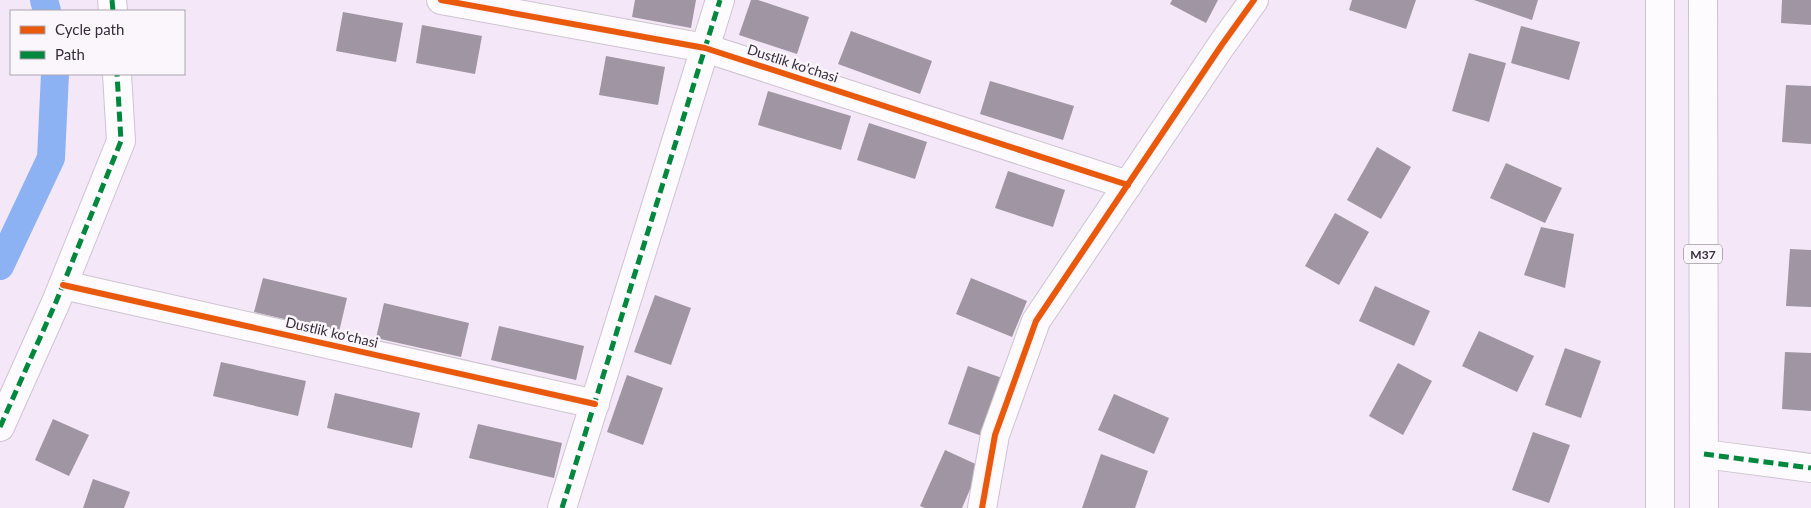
<svg xmlns="http://www.w3.org/2000/svg" width="1811" height="508" viewBox="0 0 1811 508" font-family="Lato,sans-serif">
	<style>
		.lines { fill: none; stroke-linecap: round; stroke-linejoin: round }
		.canal { stroke: #8cb2f4; stroke-width: 28 }
		.building { fill: #9f95a3 }
		.minor-casing { stroke: #cfc3d2; stroke-width: 30 }
		.trunk-casing { stroke: #cfc3d2; stroke-width: 30 }
		.minor { stroke: #fdfbfe; stroke-width: 28 }
		.trunk { stroke: #fdfbfe; stroke-width: 28 }
		.quiet { stroke: #00873e; stroke-width: 5; stroke-dasharray: 10 5; stroke-linecap: butt }
		.cycleway-casing { stroke: #fbf5fc; stroke-width: 9 }
		.cycleway { stroke: #e8590c; stroke-width: 6 }
		.labels { text-anchor: middle; dominant-baseline: central; stroke-width: 5; stroke-linejoin: round; paint-order: stroke }
		.shield { fill: #fbf5fc; stroke: #716874; stroke-width: 1 }
		.shield-label { font-size: 12px; font-weight: bold; fill: #362c3a }
		.street-label { font-size: 14px; fill: #362c3a; stroke: #fbf5fc }
	</style>
	<rect width="100%" height="100%" fill="#f4e7f8"/>
	<g class="lines">
		<g class="canal">
			<path d="M44,0l3,11"/>
			<path d="M0,266l51,-108 4,-84"/>
		</g>
	</g>
	<g class="building">
		<path d="M635,0h61l-5,28 -59,-11z"/>
		<path d="M751,0h7l51,17 -12,37 -58,-19z"/>
		<path d="M1172,0h46l-12,23 -36,-19z"/>
		<path d="M1352,0h64l-10,29 -57,-19z"/>
		<path d="M1474,0h64l-6,20z"/>
		<path d="M1782,0h29v25l-30,-2z"/>
		<path d="M343,12l60,11 -7,39 -60,-11z"/>
		<path d="M422,25l60,11 -7,38 -59,-11z"/>
		<path d="M1521,26l59,16 -11,38 -58,-17z"/>
		<path d="M851,31l81,30 -12,33 -82,-30z"/>
		<path d="M1469,53l37,10 -17,59 -37,-11z"/>
		<path d="M606,56l59,11 -7,38 -59,-10z"/>
		<path d="M990,81l84,25 -11,34 -83,-26z"/>
		<path d="M1786,85l25,1v58l-29,-2z"/>
		<path d="M768,91l83,25 -10,34 -83,-25z"/>
		<path d="M869,123l58,19 -12,37 -58,-19z"/>
		<path d="M1377,147l34,20 -30,52 -34,-19z"/>
		<path d="M1506,163l56,25 -17,35 -55,-25z"/>
		<path d="M1008,171l57,19 -12,37 -58,-19z"/>
		<path d="M1335,213l34,19 -30,53 -34,-19z"/>
		<path d="M1541,227l33,7 -9,54 -41,-13z"/>
		<path d="M1790,249l21,1v57l-25,-1z"/>
		<path d="M263,278l84,20 -8,34 -85,-20z"/>
		<path d="M971,278l56,23 -15,36 -56,-23z"/>
		<path d="M1375,286l55,25 -16,35 -55,-25z"/>
		<path d="M655,295l36,13 -20,57 -37,-13z"/>
		<path d="M384,303l85,20 -8,34 -85,-19z"/>
		<path d="M499,326l85,20 -8,34 -85,-20z"/>
		<path d="M1479,331l55,25 -17,36 -55,-26z"/>
		<path d="M1565,348l36,13 -20,57 -36,-13z"/>
		<path d="M1785,352l26,1v58l-29,-2z"/>
		<path d="M221,362l85,19 -8,35 -85,-20z"/>
		<path d="M1398,363l34,18 -29,54 -34,-19z"/>
		<path d="M968,366l37,13 -20,58 -37,-13z"/>
		<path d="M627,375l36,13 -20,57 -36,-13z"/>
		<path d="M335,393l85,20 -8,35 -85,-20z"/>
		<path d="M1114,394l55,24 -15,36 -56,-24z"/>
		<path d="M53,419l36,16 -20,41 -34,-16z"/>
		<path d="M478,424l84,19 -8,35 -85,-20z"/>
		<path d="M1533,432l37,13 -21,58 -37,-13z"/>
		<path d="M945,450l35,16 -18,42h-37l-5,-2z"/>
		<path d="M1101,454l47,17 -13,37h-53z"/>
		<path d="M93,479l37,13 -6,16h-41z"/>
	</g>
	<g class="lines">
		<g class="minor-casing">
			<g id="minor">
				<path d="M112,0l1,11"/>
				<path d="M441,0l264,48 423,137"/>
				<path d="M63,285l532,119"/>
				<path d="M0,427l56,-125 65,-161 -4,-67"/>
				<path d="M1704,454l107,14"/>
				<path d="M562,508l158,-508"/>
				<path d="M982,508l13,-73 41,-114 185,-275 33,-46"/>
			</g>
		</g>
		<g class="trunk-casing">
			<g id="trunk">
				<path d="M1703,0l1,508"/>
				<path d="M1660,508v-508"/>
			</g>
		</g>
		<use href="#minor" class="minor"/>
		<use href="#trunk" class="trunk"/>
		<g class="quiet">
			<path d="M112,0l1,11"/>
			<path d="M0,427l56,-125 65,-161 -4,-67"/>
			<path d="M1704,454l107,14"/>
			<path d="M562,508l158,-508"/>
		</g>
		<g class="cycleway-casing">
			<g id="cycleway">
				<path d="M441,0l264,48 423,137"/>
				<path d="M63,285l532,119"/>
				<path d="M982,508l13,-73 41,-114 185,-275 33,-46"/>
			</g>
		</g>
		<use href="#cycleway" class="cycleway"/>
	</g>
	<g class="labels">
		<rect class="shield" x="1684" y="244.5" width="38" height="19" rx="4"/>
		<g class="shield-label">
			<text x="1703" y="254">M37</text>
		</g>
		<g class="street-label">
			<text transform="translate(793 63) rotate(18)">Dustlik ko'chasi</text>
			<text transform="translate(332 332) rotate(13)">Dustlik ko'chasi</text>
		</g>
	</g>
	<rect x="10" y="10" width="175" height="65" fill="#fbf5fc" stroke="#aca5ae"/>
	<rect x="20" y="26" width="25" height="8" fill="#e8590c" stroke="#aca5ae"/>
	<text x="55" y="35" font-size="15" fill="#362c3a">Cycle path</text>
	<rect x="20" y="51" width="25" height="8" fill="#00873e" stroke="#aca5ae"/>
	<text x="55" y="60" font-size="15" fill="#362c3a">Path</text>
</svg>
